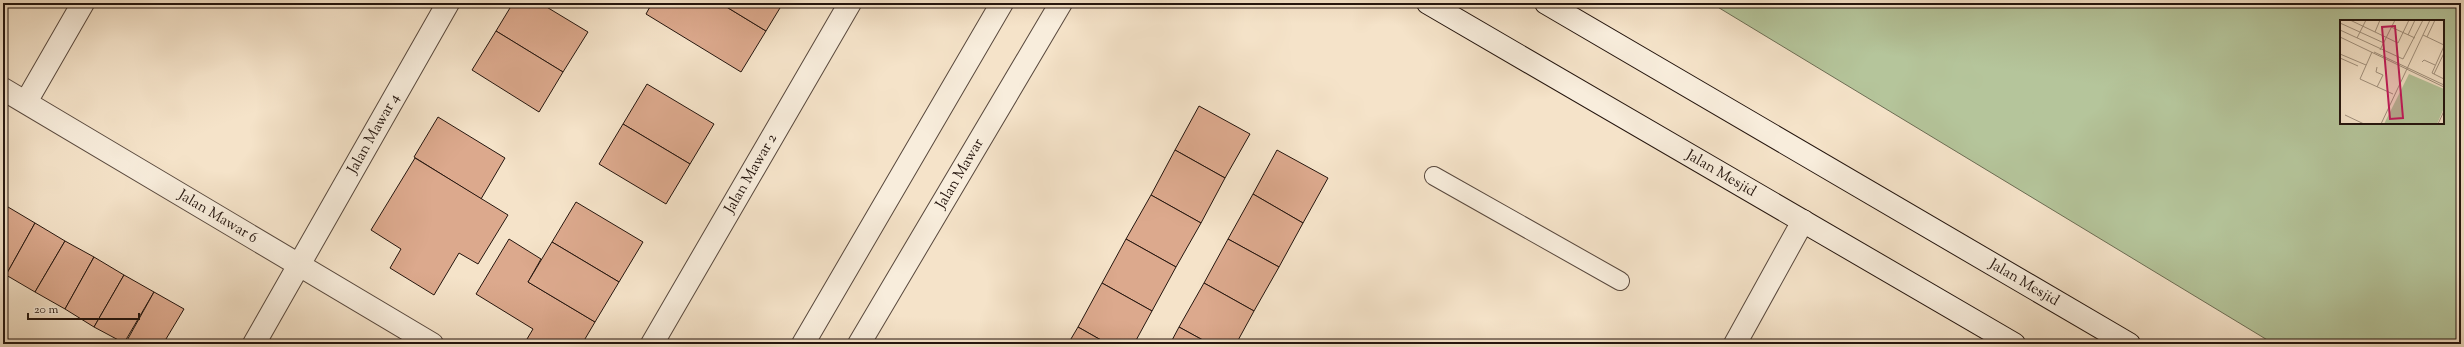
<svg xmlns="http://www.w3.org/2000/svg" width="2464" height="347" viewBox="0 0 2464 347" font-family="'Sorts Mill Goudy',serif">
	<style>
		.green { fill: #b5c59b; stroke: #6c6d54; fill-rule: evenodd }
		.building { fill: #dca98d; stroke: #24150e }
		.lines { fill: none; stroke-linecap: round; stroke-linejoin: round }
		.service-casing { stroke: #58483d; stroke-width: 20 }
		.minor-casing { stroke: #58483d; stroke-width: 24 }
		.tertiary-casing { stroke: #58483d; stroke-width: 24 }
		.secondary-casing { stroke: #24150e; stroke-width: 24 }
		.service { stroke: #f8eddc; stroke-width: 18 }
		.minor { stroke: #f8eddc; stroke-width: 22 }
		.tertiary { stroke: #f8eddc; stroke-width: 22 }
		.secondary { stroke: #f8eddc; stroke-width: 22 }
		.labels { text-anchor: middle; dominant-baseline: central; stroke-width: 3; stroke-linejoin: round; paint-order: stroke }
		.street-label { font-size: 15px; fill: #24150e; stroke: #f8eddc }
		.inset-road { fill: none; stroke: #a1917e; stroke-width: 1 }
		.view { fill: #c2185b; fill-opacity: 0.15; stroke: #c2185b; stroke-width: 2 }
		.inset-edge { fill: none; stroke: #24150e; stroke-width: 2 }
	</style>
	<rect width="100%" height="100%" fill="#f5e3c9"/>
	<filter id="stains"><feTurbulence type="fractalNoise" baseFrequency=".005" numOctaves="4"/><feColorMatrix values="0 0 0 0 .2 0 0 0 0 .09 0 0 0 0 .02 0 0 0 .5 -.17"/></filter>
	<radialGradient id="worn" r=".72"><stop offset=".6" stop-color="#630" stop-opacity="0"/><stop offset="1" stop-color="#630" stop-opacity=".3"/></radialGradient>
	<path class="green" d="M1711,3h750v341h-187zM2341,21h102v102h-102z"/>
	<g class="building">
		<path d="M513,3h27l48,29 -25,40 -67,-41z"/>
		<path d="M652,3h68l46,28 -25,41 -95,-58z"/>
		<path d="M720,3h63l-17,28z"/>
		<path d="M496,31l67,41 -24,40 -67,-42z"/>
		<path d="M647,84l67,40 -24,40 -67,-40z"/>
		<path d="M1199,106l51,28 -25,44 -50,-28z"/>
		<path d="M438,117l67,41 -24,41 -67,-42z"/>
		<path d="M623,124l67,40 -24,40 -67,-40z"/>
		<path d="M1175,150l50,28 -24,45 -50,-28z"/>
		<path d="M1277,150l51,28 -25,45 -50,-29z"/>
		<path d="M415,158l93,57 -30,49 -19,-11 -25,42 -44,-27 11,-19 -30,-19z"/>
		<path d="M1253,194l50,29 -24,44 -51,-28z"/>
		<path d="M1151,195l50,28 -25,44 -50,-28z"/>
		<path d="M576,202l67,40 -24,40 -67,-40z"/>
		<path d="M3,204l32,19 -29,52 -3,-2z"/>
		<path d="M35,223l30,18 -30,51 -29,-17z"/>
		<path d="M509,239l32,20 -13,23 67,40 -13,22h-58l9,-15 -57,-35z"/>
		<path d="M1126,239l50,28 -24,44 -50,-28z"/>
		<path d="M1228,239l51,28 -25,44 -50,-28z"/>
		<path d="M65,241l29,16 -29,52 -30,-17z"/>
		<path d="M552,242l67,40 -24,40 -67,-40z"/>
		<path d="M94,257l30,18 -30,52 -29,-18z"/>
		<path d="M124,275l30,17 -30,51 -30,-16z"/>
		<path d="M1102,283l50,28 -18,33h-26l-30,-17z"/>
		<path d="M1204,283l50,28 -18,33h-26l-31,-17z"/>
		<path d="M154,292l30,17 -21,35h-38z"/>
		<path d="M1078,327l30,17h-40z"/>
		<path d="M1179,327l31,17h-40z"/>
	</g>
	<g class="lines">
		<g class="service-casing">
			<path id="service" d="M1434,176l186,105"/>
		</g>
		<g class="minor-casing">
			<g id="minor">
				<path id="s1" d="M3,89l429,255"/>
				<path d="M26,102l57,-99"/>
				<path id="s2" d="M254,344l194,-341"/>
				<path id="s3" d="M652,344l198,-341"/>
				<path d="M1735,344l68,-123"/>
			</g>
		</g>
		<g class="tertiary-casing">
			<g id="tertiary">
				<path d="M803,344l199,-341"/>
				<path id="s4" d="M859,344l202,-341"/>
			</g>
		</g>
		<g class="secondary-casing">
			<g id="secondary">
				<path id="s5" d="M1428,3l586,341"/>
				<path id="s6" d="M1546,3l583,341"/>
			</g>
		</g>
		<use href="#service" class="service"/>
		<use href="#minor" class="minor"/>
		<use href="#tertiary" class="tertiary"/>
		<use href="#secondary" class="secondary"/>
	</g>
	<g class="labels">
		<g class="street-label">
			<text stroke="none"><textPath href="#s2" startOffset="242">Jalan Mawar 4</textPath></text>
			<text stroke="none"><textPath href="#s5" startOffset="339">Jalan Mesjid</textPath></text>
			<text stroke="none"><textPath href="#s3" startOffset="197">Jalan Mawar 2</textPath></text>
			<text stroke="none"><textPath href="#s4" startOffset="198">Jalan Mawar</textPath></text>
			<text stroke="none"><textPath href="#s1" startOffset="250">Jalan Mawar 6</textPath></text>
			<text stroke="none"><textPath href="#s6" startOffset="554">Jalan Mesjid</textPath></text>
		</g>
	</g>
	<g transform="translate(2340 20)">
		<rect width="104" height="104" fill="#f5e3c9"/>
		<path d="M69,54l35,15v19l-7,16h-53z" fill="#b5c59b"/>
		<path class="inset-road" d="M10,0l48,23 11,-23M0,3l44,20M51,7l24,11M0,10l63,29 20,-39M35,12l5,-12M68,15l7,-15M83,15l21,10M0,17l104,50M87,17l8,-17M17,18l9,-18M104,26l-12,27 12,6M40,30l15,-30M32,32l-12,27 33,15M34,32l70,33M0,34l26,11M0,38l18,8M82,42l2,-2 11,5M94,54l10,-21M37,67l6,-12 -7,-3 1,-5M5,95l19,9M41,104l49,-104M98,104l6,-13"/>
		<path class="view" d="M55,6l8,92 -13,1 -8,-92z"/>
		<rect width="104" height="104" class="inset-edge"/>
	</g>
	<rect width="2464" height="347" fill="none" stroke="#f5e3c9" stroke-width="16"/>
	<rect x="4" y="4" width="2456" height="339" fill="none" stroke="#24150e" stroke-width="2"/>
	<rect x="8" y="8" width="2448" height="331" fill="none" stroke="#24150e"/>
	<path d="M28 313v6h111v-6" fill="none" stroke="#24150e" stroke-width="2"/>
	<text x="34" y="313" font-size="12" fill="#24150e" stroke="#f8eddc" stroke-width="3" paint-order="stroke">20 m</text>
	<rect width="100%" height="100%" filter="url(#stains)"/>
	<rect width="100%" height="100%" fill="url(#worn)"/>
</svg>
